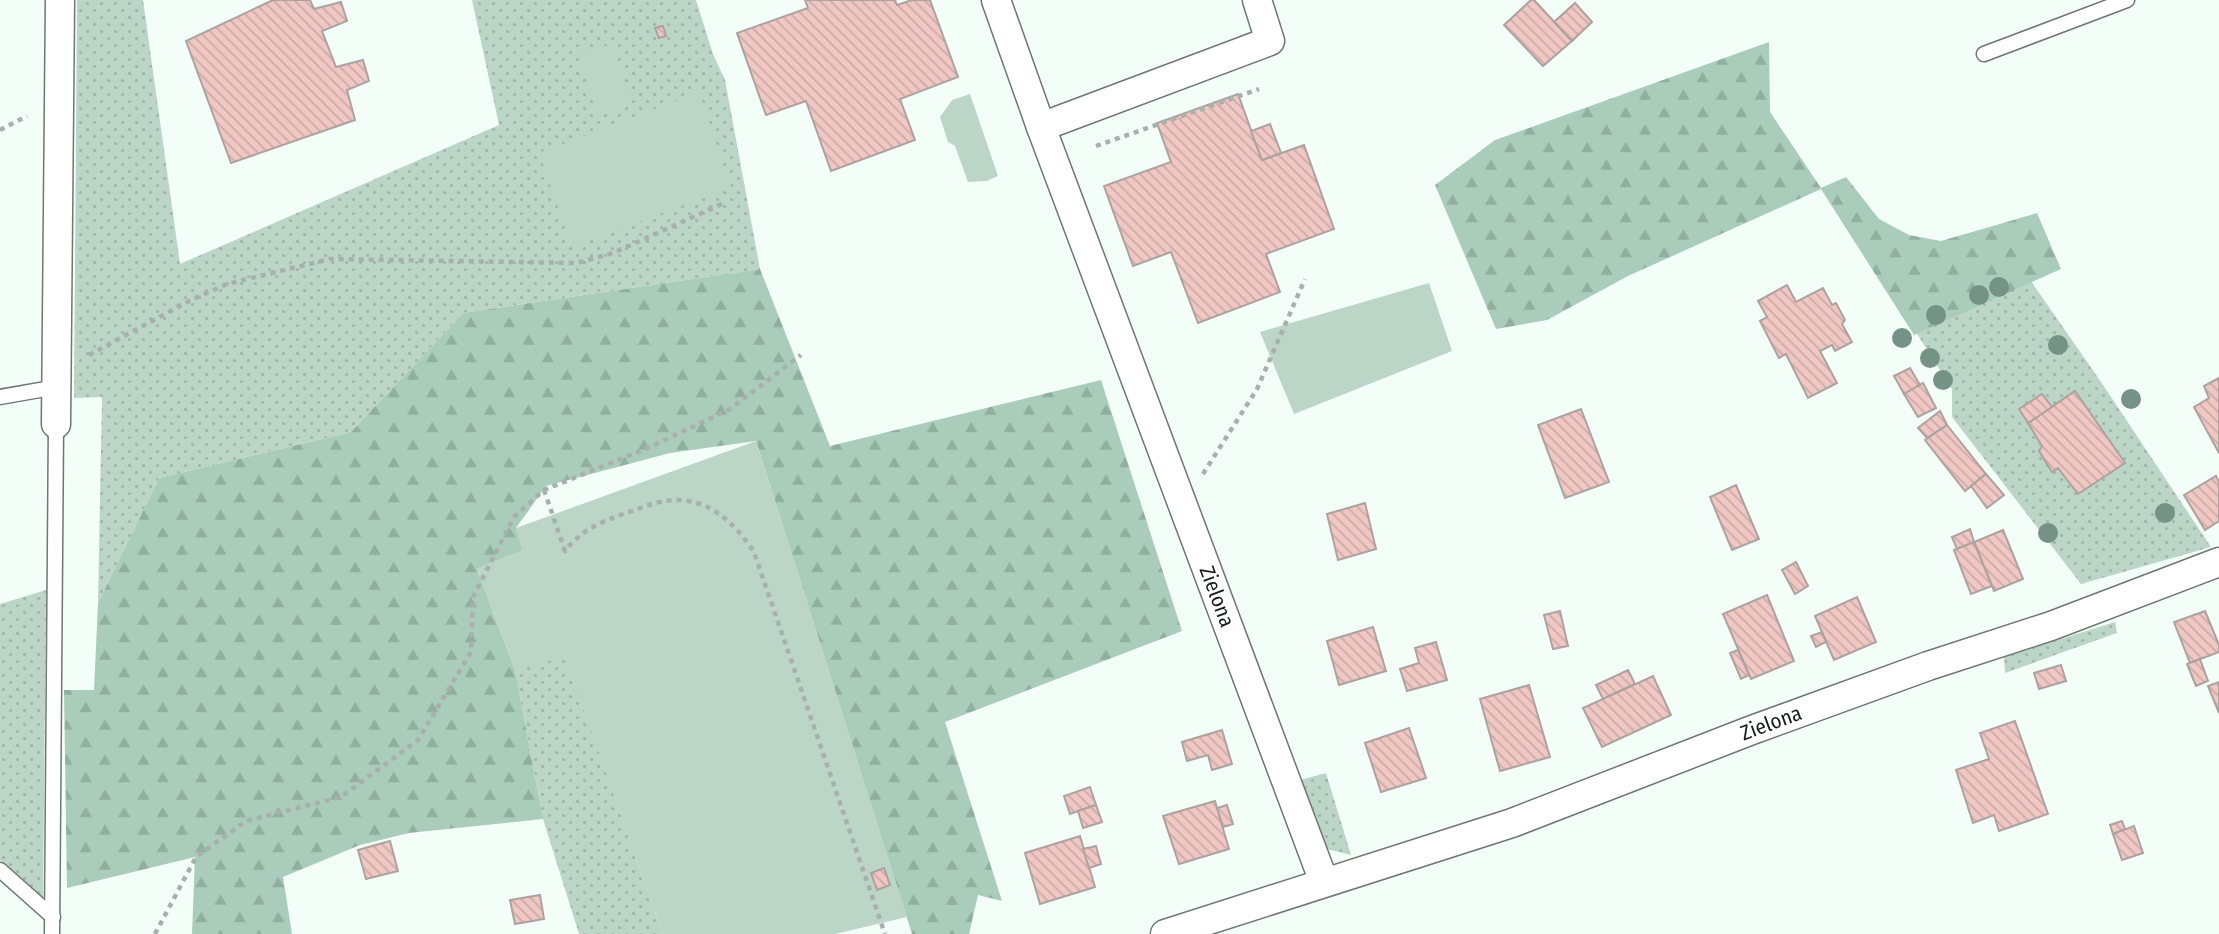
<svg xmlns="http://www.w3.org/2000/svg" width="2219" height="934" viewBox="0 0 2219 934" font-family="'Fira Sans Condensed',sans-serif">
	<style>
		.grass { fill: url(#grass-dots) }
		.forest { fill: url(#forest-firs) }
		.park { fill: #bbd5c7 }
		.building { fill: url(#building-back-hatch); stroke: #aca2a0; stroke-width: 2 }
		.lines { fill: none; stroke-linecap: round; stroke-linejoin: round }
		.service-casing { stroke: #6e7772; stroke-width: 17 }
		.minor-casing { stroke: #6e7772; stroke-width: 31 }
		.path { stroke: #a8b0ac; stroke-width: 4.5; stroke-dasharray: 5 5; stroke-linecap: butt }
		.service { stroke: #fff; stroke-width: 14 }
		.minor { stroke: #fff; stroke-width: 28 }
		.tree { fill: #749386 }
		.labels { text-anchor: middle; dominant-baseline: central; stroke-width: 7; stroke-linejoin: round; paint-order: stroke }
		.street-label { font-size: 21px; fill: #181c1a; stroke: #fff }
	</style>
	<defs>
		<pattern id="grass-dots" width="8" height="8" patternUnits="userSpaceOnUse" patternTransform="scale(1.75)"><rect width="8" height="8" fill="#bbd5c7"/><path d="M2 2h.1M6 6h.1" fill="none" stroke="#a0b6aa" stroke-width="1.8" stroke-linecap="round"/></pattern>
		<pattern id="forest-firs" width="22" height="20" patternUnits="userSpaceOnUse" patternTransform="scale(1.75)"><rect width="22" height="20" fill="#a9cdba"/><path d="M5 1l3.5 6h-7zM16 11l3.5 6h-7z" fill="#91af9f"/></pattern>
		<pattern id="building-back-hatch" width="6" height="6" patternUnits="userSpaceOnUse" patternTransform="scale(1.75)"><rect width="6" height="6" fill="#f0c7c2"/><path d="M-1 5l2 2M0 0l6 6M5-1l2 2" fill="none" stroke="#cdaaa6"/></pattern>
	</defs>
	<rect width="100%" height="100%" fill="#f4fef8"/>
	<g class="grass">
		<path d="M77,0h66l37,264 319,-139 -27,-125h224l17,54 12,26 35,189 -297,44 -112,119 -192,46 -61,125 4,-206 -28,1z"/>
		<path d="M2007,247l92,132 112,168 -130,37 -129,-167v-28l-52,-82z"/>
		<path d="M46,590l-3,309 -43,-39v-256z"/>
		<path d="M2115,622l2,11 -112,40 -1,-16z"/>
		<path d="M560,656h5l98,278h-84l-36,-115 -28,-149z"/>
		<path d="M1326,773l25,82 -24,-6 -6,-9 -24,-59z"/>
	</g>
	<g class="forest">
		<path d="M1769,42l1,70 51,76 25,-11 33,42 30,16 32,6 96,-28 24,56 -147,66 -93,-146 -193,87 -81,44 -51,9 -61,-144 60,-45z"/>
		<path d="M760,269l70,177 271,-66 81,251 -237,91 57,179 -24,-6 -9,39h-57l-156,-493 -86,12 -124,33 -30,42 7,22 -46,19 38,101 28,149 -134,14 -49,12 -77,32 9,57h-100l3,-77 -128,31 -3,-198h30l4,-87 61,-125 192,-46 112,-119z"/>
	</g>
	<g class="park">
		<path d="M613,44l18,61 -33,11 -20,-63z"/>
		<path d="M699,92l32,95 -159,60 -33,-94z"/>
		<path d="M970,94l28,82 -11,5 -19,1 -13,-36 -7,-4 -8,-25 12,-17z"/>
		<path d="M1429,283l23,68 -158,63 -34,-82z"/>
		<path d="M756,441l151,476 -72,17h-172l-98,-277 -50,13 -38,-101 45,-19 -6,-22z"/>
	</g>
	<g class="building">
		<path d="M273,0h37l4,9 27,-7 6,19 -25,10 14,36 27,-7 6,21 -22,9 8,30 -124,43 -45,-122z"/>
		<path d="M805,0h90l2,5 15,-5h18l28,77 -58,22 15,41 -84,31 -25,-70 -40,14 -29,-82 71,-25z"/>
		<path d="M1531,0h3l38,41 -29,25 -39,-41z"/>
		<path d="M1575,3l17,19 -20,19 -18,-19z"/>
		<path d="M663,26l3,10 -7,2 -4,-10z"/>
		<path d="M1238,94l24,66 42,-15 30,84 -68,25 14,38 -82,31 -27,-71 -38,14 -29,-80 67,-24 -14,-39z"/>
		<path d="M1270,124l11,29 -19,7 -11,-29z"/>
		<path d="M1787,285l9,17 27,-14 9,17 4,-2 9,17 -3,4 10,18 -17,9 -3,-6 -12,6 17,32 -29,15 -22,-44 -7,4 -19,-37 7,-4 -9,-16z"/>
		<path d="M1910,368l10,17 -16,9 -10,-18z"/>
		<path d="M2219,378v75l-25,-46 15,-9 -5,-12z"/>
		<path d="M1923,383l13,25 -18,9 -14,-23z"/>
		<path d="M2075,391l50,72 -47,31 -20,-26 -6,4 -13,-21 3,-5 -14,-23z"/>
		<path d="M2042,394l10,13 -24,16 -9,-14z"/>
		<path d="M1581,409l28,73 -44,16 -27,-73z"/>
		<path d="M1940,411l7,14 -20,13 -9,-10z"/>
		<path d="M1947,425l39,49 -21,17 -40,-51z"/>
		<path d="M1986,474l18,21 -17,13 -16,-22z"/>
		<path d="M2216,476l3,6v39l-14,9 -21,-35z"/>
		<path d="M1736,485l23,54 -27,11 -22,-53z"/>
		<path d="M1365,503l11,46 -38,11 -11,-46z"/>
		<path d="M1970,529l4,13 -17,7 -5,-12z"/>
		<path d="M2003,530l20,49 -29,12 -20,-49z"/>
		<path d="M1974,542l18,44 -21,8 -17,-44z"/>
		<path d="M1796,562l12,24 -13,8 -13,-24z"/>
		<path d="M1767,595l27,66 -43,18 -28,-65z"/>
		<path d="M1857,597l19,45 -42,18 -19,-44z"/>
		<path d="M1560,611l8,35 -15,3 -9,-34z"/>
		<path d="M2205,611l14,34v7l-29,11 -16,-41z"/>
		<path d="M1373,627l13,44 -47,14 -12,-44z"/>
		<path d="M1822,632l4,10 -10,5 -5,-11z"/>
		<path d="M1436,642l11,38 -40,11 -7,-22 19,-6 -4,-15z"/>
		<path d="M1738,650l11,25 -8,4 -11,-26z"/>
		<path d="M2200,659l8,22 -12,5 -9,-22z"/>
		<path d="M2061,665l5,16 -27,8 -5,-16z"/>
		<path d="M1628,670l7,14 -32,15 -7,-14z"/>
		<path d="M1653,676l18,39 -69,32 -19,-39z"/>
		<path d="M2219,682v31l-11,-27z"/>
		<path d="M1529,685l21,72 -50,14 -20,-72z"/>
		<path d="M2015,721l33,93 -49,17 -5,-16 -21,8 -17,-53 33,-11 -9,-26z"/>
		<path d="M1409,728l17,50 -45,14 -16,-49z"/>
		<path d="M1222,730l10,34 -20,6 -4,-15 -21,6 -5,-19z"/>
		<path d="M1090,787l6,18 -26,9 -6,-18z"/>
		<path d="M1215,801l14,48 -50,15 -16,-48z"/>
		<path d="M1096,805l6,17 -19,6 -5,-17z"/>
		<path d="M1227,805l6,19 -10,3 -6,-19z"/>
		<path d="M2122,821l3,8 -12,5 -3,-9z"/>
		<path d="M2134,826l9,27 -21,7 -9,-26z"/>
		<path d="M1080,836l15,51 -55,17 -15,-51z"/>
		<path d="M390,841l8,30 -32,8 -8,-29z"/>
		<path d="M1096,846l5,18 -12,4 -6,-19z"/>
		<path d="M884,868l6,17 -13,5 -6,-17z"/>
		<path d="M540,895l4,24 -29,5 -5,-24z"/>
	</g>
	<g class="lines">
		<g class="service-casing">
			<g id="service">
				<path d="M1984,54l143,-54"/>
				<path d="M0,397l57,-10"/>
				<path d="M0,870l53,47"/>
				<path d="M52,934l4,-510"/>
			</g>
		</g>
		<g class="minor-casing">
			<g id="minor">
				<path d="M996,0l45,127"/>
				<path id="s1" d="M1257,0l13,41 -229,86 283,755"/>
				<path d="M56,424l4,-424"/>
				<path id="s2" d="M1165,934l347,-111 240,-93 176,-64 123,-40 168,-64"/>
			</g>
		</g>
		<g class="path">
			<path d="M0,130l27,-14"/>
			<path d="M1096,146l163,-57"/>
			<path d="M89,355l100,-54 38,-17 103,-25 247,4 36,-10 111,-50"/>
			<path d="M1203,474l54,-85 48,-110"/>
			<path d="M544,490l21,61c17,-22 38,-30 64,-39 10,-3 20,-8 31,-10 42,-10 73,18 94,50l131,382"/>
			<path d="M155,934l41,-77 50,-36 95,-24 77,-57 53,-88 2,-55 41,-80 30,-27 106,-43 80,-38 71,-54"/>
		</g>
		<use href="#service" class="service"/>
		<use href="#minor" class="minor"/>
	</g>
	<g class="tree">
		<circle cx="1999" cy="287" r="10"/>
		<circle cx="1979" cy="295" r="10"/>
		<circle cx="1936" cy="315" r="10"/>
		<circle cx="1902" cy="338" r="10"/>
		<circle cx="2058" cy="345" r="10"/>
		<circle cx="1930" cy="358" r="10"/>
		<circle cx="1943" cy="380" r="10"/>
		<circle cx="2131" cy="399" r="10"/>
		<circle cx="2165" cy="513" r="10"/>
		<circle cx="2048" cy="533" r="10"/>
	</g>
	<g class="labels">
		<g class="street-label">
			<text stroke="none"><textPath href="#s1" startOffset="789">Zielona</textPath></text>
			<text stroke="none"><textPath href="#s2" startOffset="642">Zielona</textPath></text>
		</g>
	</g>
</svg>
